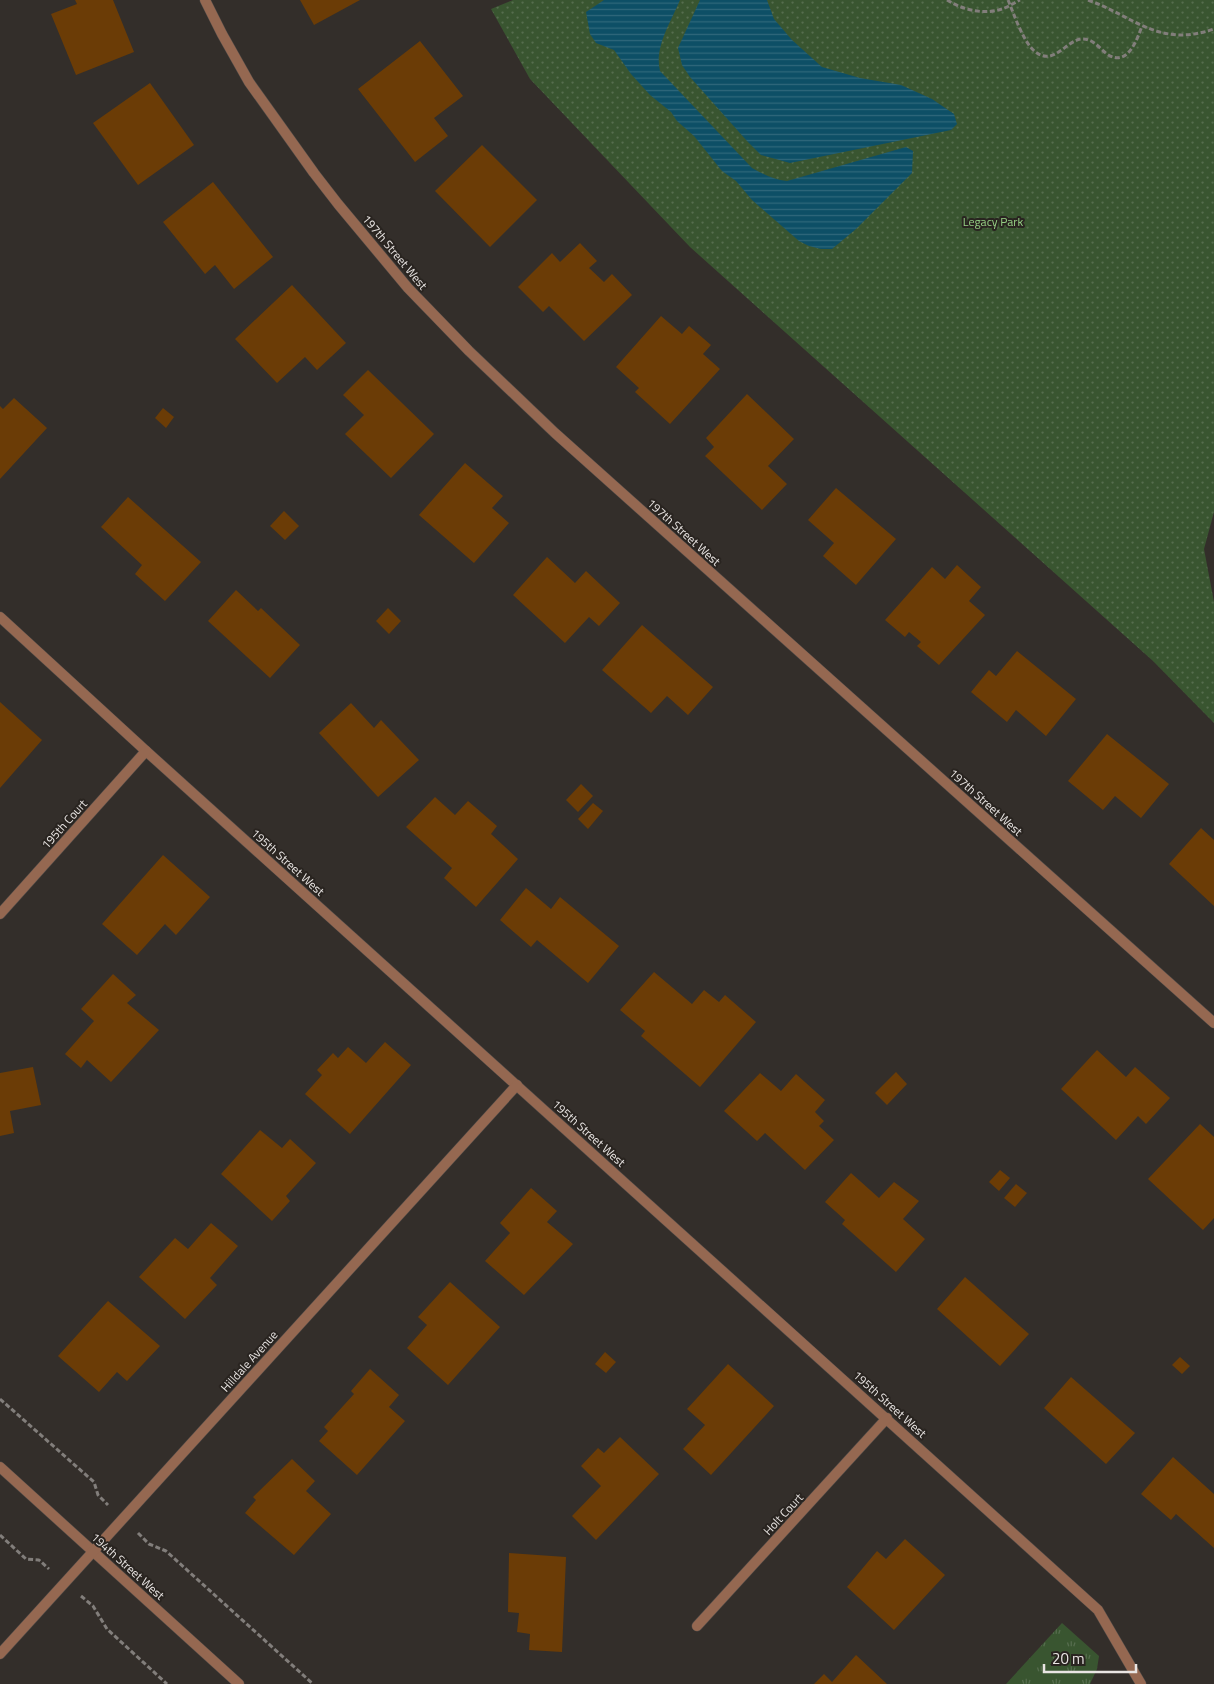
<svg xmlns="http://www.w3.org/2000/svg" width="1214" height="1684" viewBox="0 0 1214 1684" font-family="'Titillium Web',sans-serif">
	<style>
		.grass { fill: url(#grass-tufts) }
		.park { fill: url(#park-dots) }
		.water { fill: url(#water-rules) }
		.building { fill: #6b3c06 }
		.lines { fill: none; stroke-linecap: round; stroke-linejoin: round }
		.minor-casing { stroke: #504b48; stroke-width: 11 }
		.path { stroke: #827e7b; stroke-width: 3; stroke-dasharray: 5 2.5; stroke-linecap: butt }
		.minor { stroke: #956851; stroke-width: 10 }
		.labels { text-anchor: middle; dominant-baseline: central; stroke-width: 4; stroke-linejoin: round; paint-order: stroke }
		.park-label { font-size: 12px; fill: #96d185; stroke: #292420 }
		.street-label { font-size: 12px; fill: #e9e5e3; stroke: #292420 }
	</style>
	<defs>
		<pattern id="grass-tufts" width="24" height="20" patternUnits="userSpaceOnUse" patternTransform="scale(1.25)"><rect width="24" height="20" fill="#395530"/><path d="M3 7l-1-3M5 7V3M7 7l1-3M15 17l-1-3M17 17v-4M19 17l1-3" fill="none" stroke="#566d4e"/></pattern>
		<pattern id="park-dots" width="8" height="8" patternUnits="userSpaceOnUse" patternTransform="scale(1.25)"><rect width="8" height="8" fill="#395530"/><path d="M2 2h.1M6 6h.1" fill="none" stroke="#566d4e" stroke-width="1.8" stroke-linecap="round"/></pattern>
		<pattern id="water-rules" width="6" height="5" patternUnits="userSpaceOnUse" patternTransform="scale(1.25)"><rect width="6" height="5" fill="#0d4f66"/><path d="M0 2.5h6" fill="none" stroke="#30687c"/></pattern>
	</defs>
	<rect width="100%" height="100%" fill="#332e2a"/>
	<path class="grass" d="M1062,1623l37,33 -2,13 -7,15h-84z"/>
	<path class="park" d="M513,0h701v512l-10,37 10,53v121l-61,-62 -463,-414 -160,-168 -39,-70z"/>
	<g class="water">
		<path d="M604,0h76c-9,22 -26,47 -20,71l92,97c11,6 22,12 35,13l119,-34 7,4 -1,22 -56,56 -24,20h-11l-12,-3 -10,-5 -47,-41 -16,-19 -14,-10 -28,-35 -17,-15 -6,-9 -21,-17 -19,-21 -17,-24 -18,-7 -6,-9 -4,-22z"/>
		<path d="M700,0h67l7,19 18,21 30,27 38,11 41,7 31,14 22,15 3,10 -6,6 -161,33 -29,-8 -14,-14 -57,-64 -8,-12 -4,-17z"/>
	</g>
	<g class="building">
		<path d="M75,0h38l21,52 -58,23 -25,-61 26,-10z"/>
		<path d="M300,0h60l-46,25z"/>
		<path d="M420,41l43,55 -29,22 14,18 -33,26 -57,-73z"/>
		<path d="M150,83l44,62 -56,40 -45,-62z"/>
		<path d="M482,145l55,55 -47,47 -55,-56z"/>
		<path d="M213,182l60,75 -39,32 -19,-24 -10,9 -42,-52z"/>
		<path d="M580,243l17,18 -8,7 15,14 8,-8 20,21 -48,46 -35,-35 -6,6 -25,-25 34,-34 8,9z"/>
		<path d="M292,285l54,58 -29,27 -12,-13 -28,26 -42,-44z"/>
		<path d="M661,316l21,18 7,-8 22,19 -8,9 17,15 -50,55 -35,-32 4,-4 -23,-21z"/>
		<path d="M368,370l66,64 -43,44 -46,-44 19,-19 -21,-20z"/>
		<path d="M747,394l47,45 -26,27 19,18 -25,26 -57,-54 9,-9 -8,-9z"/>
		<path d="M14,398l33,30 -47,51v-73l3,3z"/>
		<path d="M163,408l11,9 -8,11 -11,-10z"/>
		<path d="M465,463l38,33 -11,12 17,15 -35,40 -55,-48z"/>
		<path d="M836,488l60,51 -40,46 -33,-29 11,-13 -26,-23z"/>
		<path d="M128,497l73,65 -36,39 -30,-27 7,-9 -41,-38z"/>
		<path d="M284,511l15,15 -14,14 -15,-14z"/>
		<path d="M547,557l28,26 11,-12 34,32 -21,23 -10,-9 -24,26 -52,-48z"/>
		<path d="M957,565l24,22 -12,14 16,14 -46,50 -22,-19 4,-4 -12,-10 -4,5 -20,-17 47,-53 13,12z"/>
		<path d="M236,590l22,21 3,-3 39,37 -30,33 -62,-57z"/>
		<path d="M388,608l13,13 -12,13 -13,-13z"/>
		<path d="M642,625l71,62 -25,28 -21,-19 -16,17 -49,-43z"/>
		<path d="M1017,651l59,48 -30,37 -30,-26 -9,12 -36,-30 18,-22 7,6z"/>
		<path d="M0,702l42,38 -42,48z"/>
		<path d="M351,703l23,25 7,-8 38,40 -41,37 -59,-64z"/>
		<path d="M1107,734l62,50 -28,34 -26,-22 -12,14 -35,-29z"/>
		<path d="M581,784l12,12 -15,16 -12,-12z"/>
		<path d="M435,797l20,18 13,-14 29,25 -6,8 27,25 -42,48 -32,-29 8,-10 -46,-41z"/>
		<path d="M593,803l10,8 -15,18 -10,-10z"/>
		<path d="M1201,828l13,12v66l-45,-42z"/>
		<path d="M163,855l47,42 -34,38 -11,-11 -28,31 -35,-31z"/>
		<path d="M526,888l25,21 9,-12 59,49 -31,37 -51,-43 -6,7 -31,-27z"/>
		<path d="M654,972l38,32 12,-14 15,12 6,-7 31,27 -56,65 -59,-51 4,-5 -25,-21z"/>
		<path d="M113,974l23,21 -9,8 32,27 -48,52 -24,-22 -6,8 -16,-14 29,-33 -13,-12z"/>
		<path d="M385,1042l26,23 -61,69 -45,-40 17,-19 -5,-5 16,-17 5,5 10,-11 18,16z"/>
		<path d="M1097,1050l29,27 9,-10 35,31 -24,26 -8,-8 -22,24 -55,-51z"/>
		<path d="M33,1067l8,38 -31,6 4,22 -14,3v-63z"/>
		<path d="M896,1072l11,12 -20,21 -12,-12z"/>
		<path d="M760,1073l21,18 15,-17 29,26 -10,12 9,9 -5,5 15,14 -29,30 -40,-37 -8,8 -33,-30z"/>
		<path d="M1200,1124l14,13v81l-11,12 -55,-51z"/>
		<path d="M260,1130l22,18 8,-9 26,24 -30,33 4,5 -18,20 -51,-47z"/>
		<path d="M1000,1170l10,8 -11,13 -10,-9z"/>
		<path d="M851,1173l28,25 15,-16 25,19 -16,18 22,20 -29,33 -54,-48 3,-4 -20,-18z"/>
		<path d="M1016,1184l11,9 -12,14 -11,-9z"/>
		<path d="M531,1188l26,23 -10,11 26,22 -49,51 -39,-34 25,-28 -10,-10z"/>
		<path d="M211,1223l27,23 -28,32 7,7 -32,34 -46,-42 36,-39 13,11z"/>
		<path d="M965,1277l64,57 -29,32 -63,-57z"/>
		<path d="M450,1282l50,45 -52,58 -41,-37 20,-23 -9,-8z"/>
		<path d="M108,1301l52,45 -33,35 -10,-9 -18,20 -41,-36z"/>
		<path d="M605,1352l11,10 -10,11 -11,-9z"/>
		<path d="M1180,1357l10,9 -8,8 -10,-9z"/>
		<path d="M728,1364l46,42 -63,69 -28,-26 22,-24 -18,-16z"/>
		<path d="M370,1369l29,26 -10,12 16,14 -48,54 -38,-34 9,-10 -4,-4 30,-33 -3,-3z"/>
		<path d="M1071,1377l64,56 -29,31 -62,-56z"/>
		<path d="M620,1437l39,37 -63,66 -24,-24 29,-30 -20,-20 17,-18 6,5z"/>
		<path d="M1173,1457l41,37v54l-38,-34 -5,6 -30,-26z"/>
		<path d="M292,1459l23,22 -9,10 25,23 -37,41 -49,-42 11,-13 -3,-3z"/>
		<path d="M905,1539l40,36 -51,55 -47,-43 30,-36 9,8z"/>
		<path d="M509,1553l57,4 -4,95 -33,-2 1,-16 -13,-2 2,-19 -11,-1z"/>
		<path d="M856,1655l31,29h-73l10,-10 8,8z"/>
	</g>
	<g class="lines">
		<g class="minor-casing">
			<g id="minor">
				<path d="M205,0l17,34 27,48 65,91 24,31 70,84 61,63 86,82 659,590"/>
				<path d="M0,617l146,134 952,859 43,74"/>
				<path d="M0,914l146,-163"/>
				<path d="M0,1467l239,217"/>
				<path d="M697,1626l190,-208"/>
				<path d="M0,1654l517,-569"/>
			</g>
		</g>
		<g class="path">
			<path d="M947,0c16,10 36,15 55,9 6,-2 12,-6 18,-9"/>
			<path d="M1008,0c6,14 16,45 29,53 17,12 29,-12 44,-14 12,-1 18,9 26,15 20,14 30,-14 35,-28"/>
			<path d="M1088,0c47,17 71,48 126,29"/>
			<path d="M0,1399l94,83 4,13 10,10"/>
			<path d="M138,1533l11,11 17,7 147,133"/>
			<path d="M0,1535l26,24 13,1 10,9"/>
			<path d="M81,1596l12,10 14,23 60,55"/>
		</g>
		<use href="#minor" class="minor"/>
	</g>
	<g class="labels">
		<g class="park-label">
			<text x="993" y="221">Legacy Park</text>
		</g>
		<g class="street-label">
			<text transform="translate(395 252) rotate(50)">197th Street West</text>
			<text transform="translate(684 532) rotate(42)">197th Street West</text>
			<text transform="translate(986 802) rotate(42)">197th Street West</text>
			<text transform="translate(64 824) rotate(-48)">195th Court</text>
			<text transform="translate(288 862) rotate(42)">195th Street West</text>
			<text transform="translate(589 1133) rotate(42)">195th Street West</text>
			<text transform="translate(249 1361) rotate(-48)">Hilldale Avenue</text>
			<text transform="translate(890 1404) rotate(42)">195th Street West</text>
			<text transform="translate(783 1514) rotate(-47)">Holt Court</text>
			<text transform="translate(128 1566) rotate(42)">194th Street West</text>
		</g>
	</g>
	<path d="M1044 1664v8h92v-8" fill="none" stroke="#e9e5e3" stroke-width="2.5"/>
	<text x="1052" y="1664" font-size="15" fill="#e9e5e3" stroke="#292420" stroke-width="4" paint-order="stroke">20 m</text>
</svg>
